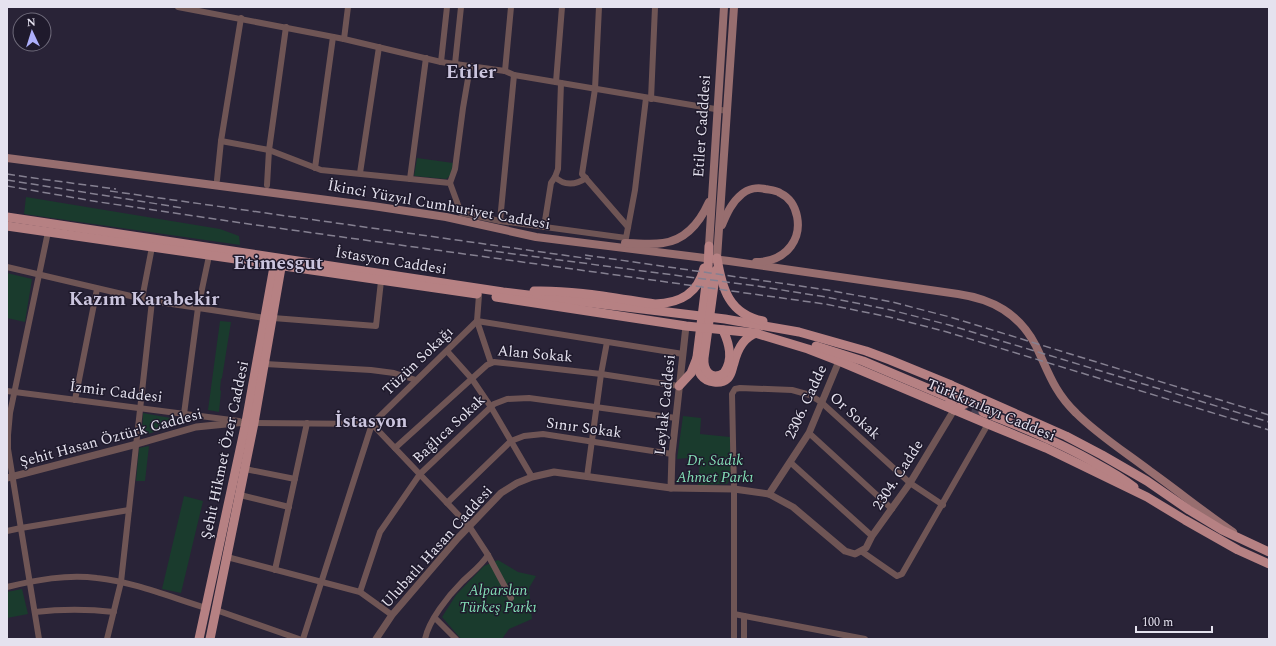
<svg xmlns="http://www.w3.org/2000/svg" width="1276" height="646" viewBox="0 0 1276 646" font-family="Spectral,serif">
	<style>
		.green { fill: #1a3b2d }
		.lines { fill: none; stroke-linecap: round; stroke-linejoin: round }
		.primary-tunnel { stroke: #454053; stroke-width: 9; stroke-dasharray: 9 4.5; stroke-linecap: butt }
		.minor { stroke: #6f5555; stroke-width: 6 }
		.tertiary { stroke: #6f5555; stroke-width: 7 }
		.secondary { stroke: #976e6f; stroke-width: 8 }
		.primary { stroke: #b68183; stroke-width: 9 }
		.rail { stroke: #858091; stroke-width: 1.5; stroke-dasharray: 8 4; stroke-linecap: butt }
		.labels { text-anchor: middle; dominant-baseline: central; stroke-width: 3; stroke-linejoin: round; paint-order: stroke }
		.street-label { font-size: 15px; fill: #e5e2ef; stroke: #1f1a2c }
		.park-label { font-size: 15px; font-style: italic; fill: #83dfb6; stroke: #1f1a2c }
		.district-label { font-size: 19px; font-weight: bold; fill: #cbc5de; stroke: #1f1a2c }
	</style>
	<rect width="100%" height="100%" fill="#292337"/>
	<g class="green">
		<path d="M417,158l36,5 -2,12 -5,4 -32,-3z"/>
		<path d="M26,197l194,32 19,7 1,9 -216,-31z"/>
		<path d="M7,273l25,6 -7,43 -18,-4z"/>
		<path d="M220,321l11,1 -9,56 -1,1 -1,11 1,1 -2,21 -11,-2z"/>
		<path d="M143,413l44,8 -45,15z"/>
		<path d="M683,416l18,2 -1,16 30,3 1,41 -4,6 -29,1 2,-28 -23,2z"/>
		<path d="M149,446l-4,35h-9l3,-33z"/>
		<path d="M184,496l19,5 -22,92 -19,-4z"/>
		<path d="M498,560l20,12 18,4 -7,12 3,31 -23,10 -7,10h-41l-19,-22 14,-22 28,-29z"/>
		<path d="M22,589l6,25 -21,4v-26z"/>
	</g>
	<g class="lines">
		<path class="primary-tunnel" d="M948,397l35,15"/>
		<g class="minor">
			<path d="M178,7l166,32 97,23 64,9 9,4 213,36"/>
			<path d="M599,7l-4,82 -13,85 46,53"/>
			<path d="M344,39l4,-32"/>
			<path d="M441,62l6,-55"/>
			<path d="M455,64l6,-57"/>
			<path d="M505,71l6,-64"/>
			<path d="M556,82l6,-75"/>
			<path d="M651,99l4,-92"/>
			<path d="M221,141l48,9 52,20 129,13 11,30 39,8 126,17 9,-48 11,-92"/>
			<path d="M315,168l18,-131"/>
			<path d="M360,173l19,-126"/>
			<path d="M555,177c9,9 21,8 31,1"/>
			<path d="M410,179l16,-121"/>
			<path d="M217,180l4,-39 20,-123"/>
			<path d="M450,183l5,-14 8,-61 7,-41"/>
			<path d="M267,185l2,-35 17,-123"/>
			<path d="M500,221l14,-146"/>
			<path d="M544,227l7,-44 4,-6 3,-8 3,-86"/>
			<path d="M7,267l145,34 113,17"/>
			<path d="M479,295l-2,26 14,42"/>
			<path d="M142,299l10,-52"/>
			<path d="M273,318l103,8 5,-45"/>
			<path d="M447,351l25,28 19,28 41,70"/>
			<path d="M265,364l106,6 23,3 22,7"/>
			<path d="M7,391l232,30"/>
			<path d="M75,400l22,-111"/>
			<path d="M184,414l14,-106 11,-52"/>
			<path d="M254,423l118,1 97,102 19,29 23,43"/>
			<path d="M809,433l83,76"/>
			<path d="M395,448l92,-83 7,-3 107,12 78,12"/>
			<path d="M790,462l82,74"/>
			<path d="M245,469l50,10"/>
			<path d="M587,477l14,-103 6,-32"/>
			<path d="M240,495l49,12"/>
			<path d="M447,503l64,-62 13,-5 19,-2 129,20"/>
			<path d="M7,531l14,-3 108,-18"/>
			<path d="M861,551l36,25 5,-2 86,-150"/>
			<path d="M227,557l133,35 32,23"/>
			<path d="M275,570l32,-147"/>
			<path d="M7,587c29,-7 60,-13 90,-9 37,4 73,19 109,30"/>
			<path d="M360,592l20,-60 40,-58 74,-70 13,-5 22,-1 147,20"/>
			<path d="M216,610l83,29"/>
			<path d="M35,612c27,-3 52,-3 79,0"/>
			<path d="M734,614l131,25"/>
			<path d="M744,616v23"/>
			<path d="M435,618l21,21"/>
			<path d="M39,639l-31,-190v-14l2,-22 38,-181"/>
			<path d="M107,639l14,-57 31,-281"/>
			<path d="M303,639l69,-215 105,-103 206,33"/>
			<path d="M425,639c4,-19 23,-43 37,-57 9,-9 19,-16 26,-27"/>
			<path d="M734,639v-150l-2,-95 3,-5 5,-1 52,2 18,5 11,7 89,81 33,22"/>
		</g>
		<g class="tertiary">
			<path d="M7,478l130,-34 59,-17 50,-5"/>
			<path d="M671,488l1,-34 14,-128"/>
			<path d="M769,494l40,-61 30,-72"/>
			<path d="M376,639l16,-24 66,-77 43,-45 16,-10 15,-6 22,-5 117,16 63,1 35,5 24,13 52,44 10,3 11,-6 6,-12 38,-53 44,-73"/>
		</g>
		<g class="secondary">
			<path d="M7,158l366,48 73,11 90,20 193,24 229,33c34,5 61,19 78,52 12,25 18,46 40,67 22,22 49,39 74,58 28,20 55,42 83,61"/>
			<path d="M722,225c5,-12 10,-23 20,-31 6,-5 15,-7 23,-5 5,1 11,1 15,4 19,9 23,37 11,53 -9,12 -21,16 -35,16"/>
			<path d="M625,243c13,0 25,2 38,0 23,-3 37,-21 46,-41"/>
			<path d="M709,246l15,-239"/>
			<path d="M717,258l17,-251"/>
		</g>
		<g class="primary">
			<path d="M7,217l496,75 222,27 74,13 67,19 24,9 61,25 115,51 36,19 45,26 42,29 33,20 47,22"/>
			<path d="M7,226l470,68"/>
			<path d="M709,246l-1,22 -11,89c1,5 0,13 4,18 6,8 20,10 27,3 4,-4 4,-10 6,-15 3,-12 9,-26 23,-30"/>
			<path d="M717,258c5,31 12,56 46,63"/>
			<path d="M716,270l-12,88c-1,13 7,23 20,15 10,-14 5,-30 -1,-43"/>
			<path d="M534,291c41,-1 80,7 121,13 25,-1 43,-10 49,-36"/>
			<path d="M496,297l190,29 69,7 53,16 31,12 149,63 58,24 101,49 38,23 53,30 31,14"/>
			<path d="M816,346l47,15 85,36"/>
			<path d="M679,386l12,-13 6,-15"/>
			<path d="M946,406c10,-4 10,-12 5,-21"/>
			<path d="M954,410l12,-7 17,-3"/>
			<path d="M983,412c39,15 78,31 114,52 13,7 25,14 37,23"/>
			<path d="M199,639l47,-217 29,-161"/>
			<path d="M210,639l44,-216 28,-161"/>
		</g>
		<g class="rail">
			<path d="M7,174l27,4 82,11"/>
			<path d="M7,180l176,28"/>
			<path d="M7,186l92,16 157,23 569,79 64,13 58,15 322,98"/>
			<path d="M110,191l481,68"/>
			<path d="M484,250l273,36 69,11 65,13 58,15 320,97"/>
			<path d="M585,255l243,35 64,12 58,15 319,98"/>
		</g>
	</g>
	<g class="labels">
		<g class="street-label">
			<text transform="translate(702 126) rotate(-86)">Etiler Cadddesi</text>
			<text transform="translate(439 205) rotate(10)">İkinci Yüzyıl Cumhuriyet Caddesi</text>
			<text transform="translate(391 261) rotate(9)">İstasyon Caddesi</text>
			<text transform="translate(535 354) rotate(5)">Alan Sokak</text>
			<text transform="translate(418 361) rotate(-44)">Tüzün Sokağı</text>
			<text transform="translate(116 392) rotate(7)">İzmir Caddesi</text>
			<text transform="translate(806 402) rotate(-65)">2306. Cadde</text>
			<text transform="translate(665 405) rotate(-84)">Leylak Caddesi</text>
			<text transform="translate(991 410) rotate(23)">Türkkızılayı Caddesi</text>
			<text transform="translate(855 416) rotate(42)">Or Sokak</text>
			<text transform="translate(584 428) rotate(8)">Sınır Sokak</text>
			<text transform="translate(449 429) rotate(-43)">Bağlıca Sokak</text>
			<text transform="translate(111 438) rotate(-15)">Şehit Hasan Öztürk Caddesi</text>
			<text transform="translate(225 450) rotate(-78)">Şehit Hikmet Özer Caddesi</text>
			<text transform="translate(898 475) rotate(-57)">2304. Cadde</text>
			<text transform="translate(437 547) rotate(-48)">Ulubatlı Hasan Caddesi</text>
		</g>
		<g class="park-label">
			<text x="715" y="460">Dr. Sadık<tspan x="715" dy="17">Ahmet Parkı</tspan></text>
			<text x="498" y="590">Alparslan<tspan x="498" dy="17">Türkeş Parkı</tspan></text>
		</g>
		<g class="district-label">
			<text x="471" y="72">Etiler</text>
			<text x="278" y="263">Etimesgut</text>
			<text x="144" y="299">Kazım Karabekir</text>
			<text x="371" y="421">İstasyon</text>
		</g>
	</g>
	<rect width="1276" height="646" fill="none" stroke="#e5e2ef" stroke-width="16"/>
	<g transform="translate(32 32) rotate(356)"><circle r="19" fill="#1f1a2c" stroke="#6e6a7a"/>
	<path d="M0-3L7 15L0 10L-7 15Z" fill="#adaffb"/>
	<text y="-6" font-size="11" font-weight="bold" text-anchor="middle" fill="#e5e2ef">N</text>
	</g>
	<path d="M1136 626v6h76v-6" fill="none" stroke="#e5e2ef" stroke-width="2"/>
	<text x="1142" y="626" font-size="12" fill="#e5e2ef" stroke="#1f1a2c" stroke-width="3" paint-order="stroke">100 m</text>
</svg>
